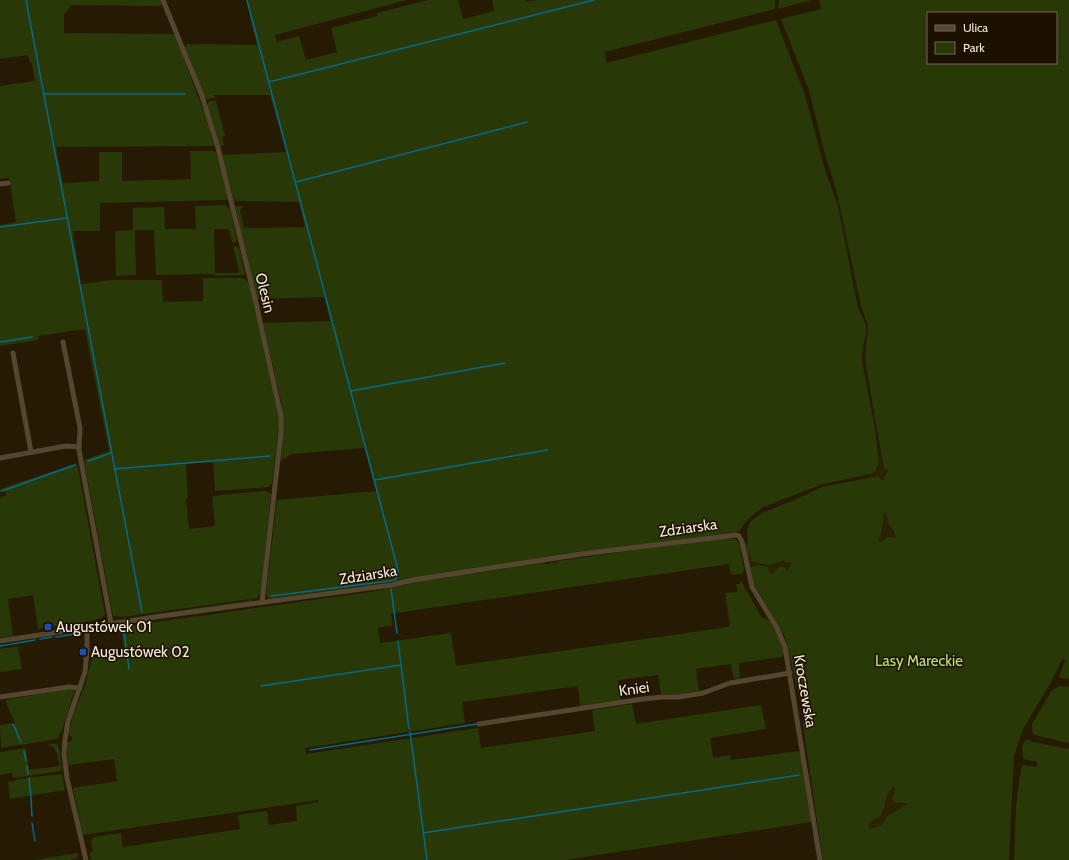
<svg xmlns="http://www.w3.org/2000/svg" width="1069" height="860" viewBox="0 0 1069 860" font-family="Cabin,sans-serif">
	<style>
		.green { fill: #293807; fill-rule: evenodd }
		.sand { fill: #2a2202 }
		.lines { fill: none; stroke-linecap: round; stroke-linejoin: round }
		.stream { stroke: #056a89; stroke-width: 1.5 }
		.minor { stroke: #55472f; stroke-width: 5 }
		.transit-dot { fill: #1a4fb4; stroke: #1c1000; stroke-width: 1.5 }
		.labels { text-anchor: middle; dominant-baseline: central; stroke-width: 3; stroke-linejoin: round; paint-order: stroke }
		.street-label { font-size: 15px; fill: #f4ebdd; stroke: #1c1000 }
		.poi-label { font-size: 15px; fill: #f4ebdd; stroke: #1c1000; text-anchor: start }
		.park-label { font-size: 15px; fill: #bee575; stroke: #1c1000 }
	</style>
	<rect width="100%" height="100%" fill="#261a03"/>
	<g class="green">
		<path d="M0,0h161l1,5 -2,1 -90,-1 -1,4 -5,5v19l111,1 31,84 8,28 -158,1 7,36 36,-2v-29h23v29l69,-2 -1,-28h24l3,3 11,44 -1,2 -127,3v28h-27l8,53 31,-4h50l1,22 40,-1v-23h37l5,1 4,4 28,122 2,18 -7,61 -4,3 -53,4 -2,-29 -27,2 2,34 -2,1 3,30 26,-3 -3,-29 8,-2 46,-4 5,3 -10,99h-2l-1,5 -135,19 -10,-1 -29,-156 25,-9 -24,-122 -47,7 1,4 -39,6v-121l16,-3 -7,-44 -9,1v-93l35,-5 -3,-17 -3,-3 -1,-6 -28,4z"/>
		<path d="M246,0h161l-132,35 2,7 22,-6 7,24 31,-8 -6,-24 46,-12v-3l51,-13h30l5,19 31,-8 -2,-11h33l1,2 10,-2h239v9l-170,43 1,11 170,-43 29,75 20,75 13,36 20,102 8,17v8l-3,14 -1,14 13,67 4,34 -4,11 -52,11 -57,22c-12,6 -19,14 -27,25l-2,1c-156,20 -312,46 -468,67l-2,-2 -1,-4 11,-93 99,-9 -12,-43 -73,6 -10,7 2,-34 -1,-21 -19,-83 67,-2 -6,-24 -67,2 -22,-93h8l-3,4 4,18 61,-1 -6,-25 -65,-1 -12,-46 64,-3 -16,-57h-56l1,3 -8,1 -3,-1 -19,-51 2,-3 70,1z"/>
		<path d="M779,0h33l-34,9z"/>
		<path d="M819,0h250v679l-10,-1 4,-13 3,-5h-4l-12,24 -27,45 -9,27 -5,104h-186l-20,-134 -1,-24 -3,-7 -14,-58 -31,-53 -9,-40 3,-1 -1,-13 3,-8 10,-8 39,-16 23,-11 56,-11 4,4 6,-9 -4,-2 -19,-108 3,-36 -7,-19 -25,-117 -10,-31 -17,-68 -28,-71 40,-10zM928,13h128v50h-128zM886,516l1,7 7,8 -1,6h-6l-5,5 -4,-3 3,-5 3,-17zM749,550l2,11c9,5 22,5 31,0l9,4 -4,6 -2,-4h-7l-9,3 -1,-3 -9,-2 -7,1 -2,-3zM895,788l-3,12 4,3h11l1,1 -21,12 -7,10 -11,-3c3,-2 7,-3 9,-4 10,-7 3,-22 17,-31z"/>
		<path d="M209,101h7l9,35 -3,1 2,8 -4,1 -13,-41z"/>
		<path d="M225,205l5,4 7,31 -4,4 -4,-15h-15l1,44h23l1,-2 -6,-25 5,1 2,3 5,25 -30,1v-2l-59,1 -2,-45h-19l1,45 -20,1 -1,-45 18,-1v-22l31,-1 1,22h31l-1,-23z"/>
		<path d="M77,463l28,151 -3,4 -6,2 -58,9 -5,-34 -25,4 5,37 -13,2v-140l6,-3 -1,-4 -5,2v-4z"/>
		<path d="M728,537v1l8,1 3,4 5,27 -2,4 -11,1 -2,-11 -333,49 -5,1 2,11 -15,3 2,15 71,-10 5,33 266,-38 8,-2 -5,-33 13,-1 -2,-8h4l-1,-3h2l21,37 7,2 11,18 4,16 -2,3 -43,6 1,15 -6,1 -3,-15 -35,5 3,22 -19,3h-19l-3,-19 -40,5 3,20 -41,6 -2,-20 -116,16 3,21 -160,25 1,6 172,-26 3,20 114,-17 -3,-21 40,-6 4,20 125,-19 5,24 -56,9 3,19 1,1 16,-3 1,5 68,-9 1,1 12,70 -247,38h-474l-1,-8 3,-1 -2,-10 3,-4 27,-4 2,14 117,-18 -2,-14 29,-4 2,14 28,-4 -1,-15 23,-4 -1,-2 -235,35 -10,-47 44,-7 -3,-22 -46,6 -1,-21 1,-2 4,-1v-4l-3,-2v-3l4,-17 13,-33 6,-24 33,-5 -4,-26 255,-36 31,-6v-2l12,-2 125,-18 2,1 12,-2v-1z"/>
		<path d="M252,600l1,1 -135,19 -5,-1h10z"/>
		<path d="M18,646l4,23 -22,3v-23z"/>
		<path d="M1060,686l9,1v56l-35,-8 -2,-4v-7l20,-34z"/>
		<path d="M71,689h4l-13,41 -5,9 -56,9 -1,-23 15,-2 -10,-23z"/>
		<path d="M1028,739l5,3 36,7v111h-55l2,-54 5,-38 2,-3 14,2v-5l-14,-3c0,-7 -3,-16 5,-20z"/>
		<path d="M57,743l3,9 2,19 -49,7 -1,-5 -12,2v-23l26,-4 3,22 31,-4 -3,-12 -4,-8h-5l-1,-1z"/>
		<path d="M62,774l3,16 -55,9 -2,-17 17,-4z"/>
		<path d="M78,853l-1,5 -7,2h-35z"/>
	</g>
	<g class="sand">
		<path d="M879,455h2l3,14 5,2 -4,3 -2,7 -5,-5 -8,1 -2,-1c10,-6 12,-7 11,-21z"/>
		<path d="M886,513l1,1v3l2,5 -2,-1c1,5 6,12 9,16l-2,1 -4,-2 -3,1 -5,5h-3l-1,-3c4,-7 7,-16 5,-25z"/>
		<path d="M749,549l2,12c10,5 25,5 33,-1l2,4 5,-2v3l-4,6 -2,-4h-7l-5,7h-3l-2,-7c-6,-1 -12,-3 -16,0l-2,-1z"/>
		<path d="M892,787l3,1 -3,11 3,4h12l1,1 -21,12 -7,10 -10,3 -2,-2c2,-6 5,-8 11,-9 7,-10 6,-22 13,-31z"/>
	</g>
	<g class="lines">
		<g class="stream">
			<path d="M26,0l116,612"/>
			<path d="M247,0l151,570v5l-3,5 -5,1 -119,15"/>
			<path d="M269,82l325,-82"/>
			<path d="M43,94h142"/>
			<path d="M296,182l231,-60"/>
			<path d="M0,227l67,-9"/>
			<path d="M0,342l32,-5"/>
			<path d="M351,391l154,-28"/>
			<path d="M88,461l23,-8"/>
			<path d="M114,469l156,-13"/>
			<path d="M375,480l172,-30"/>
			<path d="M2,491l73,-26"/>
			<path d="M391,589l6,44"/>
			<path d="M116,626h7l6,43"/>
			<path d="M96,630l15,-2"/>
			<path d="M56,637l19,-3"/>
			<path d="M40,639l12,-2"/>
			<path d="M398,641l11,88"/>
			<path d="M0,646l35,-6"/>
			<path d="M261,686l140,-21"/>
			<path d="M13,724l8,18"/>
			<path d="M410,732l17,128"/>
			<path d="M310,750l167,-26"/>
			<path d="M24,751l2,10"/>
			<path d="M27,766l1,8"/>
			<path d="M29,778l2,20 1,18"/>
			<path d="M32,823l3,18"/>
			<path d="M423,833l376,-58"/>
		</g>
		<g class="minor">
			<path d="M163,0l39,96 16,52 38,155 25,113v16l-19,170"/>
			<path d="M0,184l8,-1"/>
			<path d="M63,342l17,86 -1,22 2,11 30,162"/>
			<path d="M13,353l18,99"/>
			<path d="M0,458l66,-12 13,1"/>
			<path d="M0,641l162,-25 230,-31 21,-5 169,-26 154,-19 3,1 3,6 10,45 25,41 8,19 35,213"/>
			<path d="M0,697l69,-10 11,1"/>
			<path d="M479,724l164,-25 20,-2h16l24,-4 27,-10 60,-10"/>
			<path d="M86,860l-19,-82 -3,-24 1,-14 3,-19 17,-49 2,-21v-24"/>
		</g>
	</g>
	<g class="transit-dot">
		<rect x="44" y="623" width="8" height="8" rx="2"/>
		<rect x="79" y="648" width="8" height="8" rx="2"/>
	</g>
	<g class="labels">
		<g class="street-label">
			<text transform="translate(265 293) rotate(76)">Olesin</text>
			<text transform="translate(688 528) rotate(-8)">Zdziarska</text>
			<text transform="translate(368 575) rotate(-9)">Zdziarska</text>
			<text transform="translate(634 689) rotate(-8)">Kniei</text>
			<text transform="translate(805 691) rotate(80)">Kroczewska</text>
		</g>
		<g class="poi-label">
			<text x="56" y="627">Augustówek 01</text>
			<text x="91" y="652">Augustówek 02</text>
		</g>
		<g class="park-label">
			<text x="919" y="661">Lasy Mareckie</text>
		</g>
	</g>
	<rect x="927" y="12" width="130" height="52" fill="#1c1000" stroke="#726858"/>
	<rect x="935" y="25" width="20" height="6" fill="#55472f" stroke="#726858"/>
	<text x="963" y="32" font-size="12" fill="#f4ebdd">Ulica</text>
	<rect x="935" y="42" width="20" height="12" fill="#293807" stroke="#726858"/>
	<text x="963" y="52" font-size="12" fill="#f4ebdd">Park</text>
</svg>
